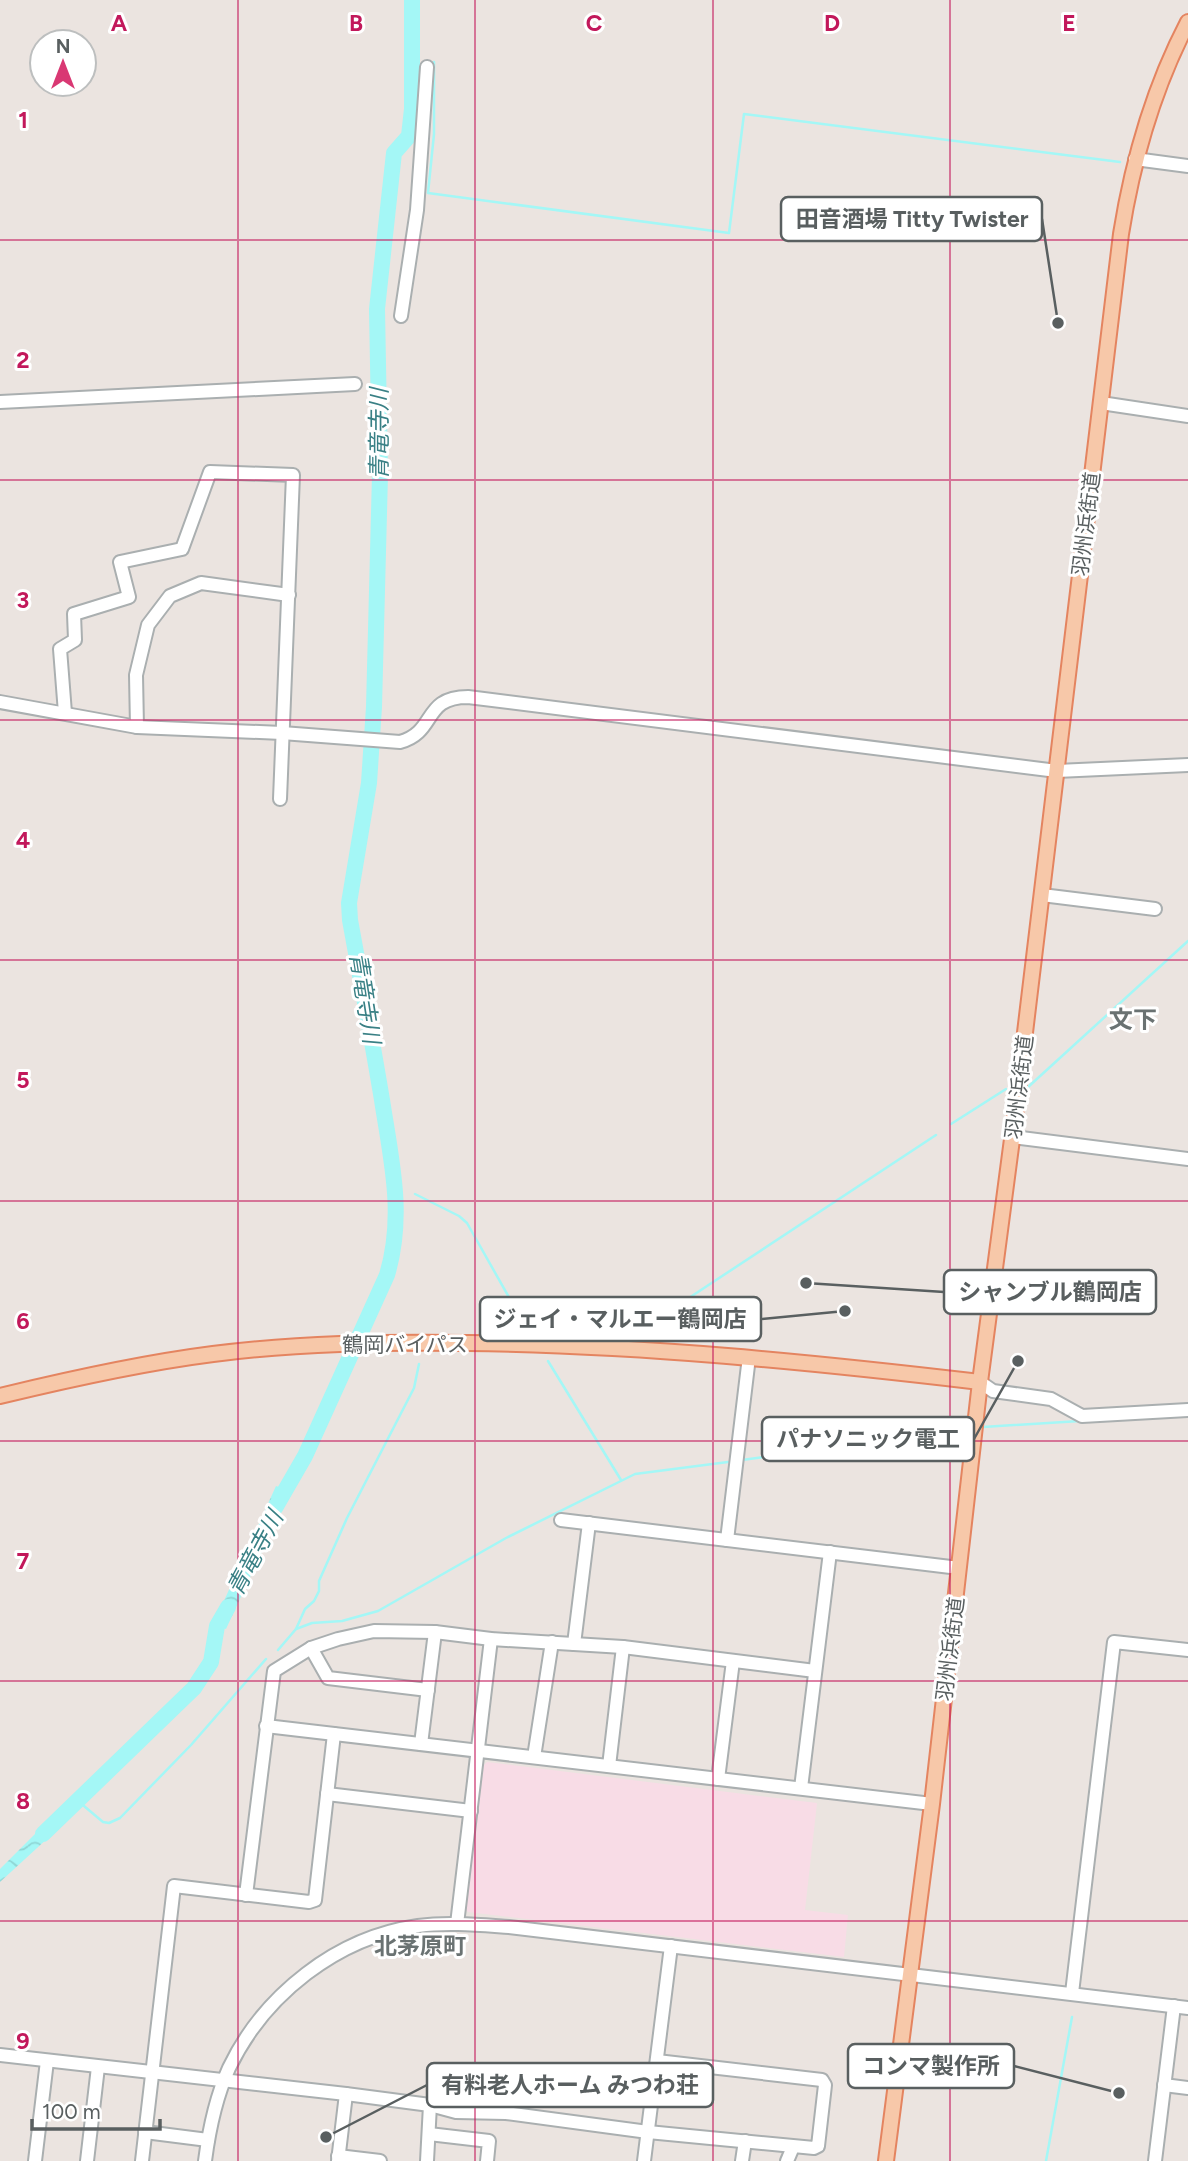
<svg xmlns="http://www.w3.org/2000/svg" width="1188" height="2161" viewBox="0 0 1188 2161" font-family="Figtree,'Noto Sans JP',sans-serif">
	<style>
		.medical { fill: #f8dce6 }
		.water { fill: url(#water-waves) }
		.lines { fill: none; stroke-linecap: round; stroke-linejoin: round }
		.stream { stroke: #a4f7f6; stroke-width: 2.5 }
		.river { stroke: #a4f7f6; stroke-width: 16 }
		.minor-casing { stroke: #aaafb0; stroke-width: 16 }
		.major-casing { stroke: #e48460; stroke-width: 18 }
		.minor { stroke: #fff; stroke-width: 12 }
		.major { stroke: #f7c8a9; stroke-width: 14 }
		.grid { fill: none; stroke: #c2185b; stroke-width: 2; stroke-opacity: 0.55 }
		.labels { text-anchor: middle; dominant-baseline: central; stroke-width: 6; stroke-linejoin: round; paint-order: stroke }
		.street-label { font-size: 21px; fill: #595f60; stroke: #fff }
		.water-label { font-size: 23px; font-style: italic; fill: #398085; stroke: #fff }
		.neighbourhood-label { font-size: 23px; font-weight: bold; fill: #6a7272; stroke: #fff }
		.quarter-label { font-size: 24px; font-weight: bold; fill: #6a7272; stroke: #fff }
		.grid-label { font-size: 23px; text-anchor: middle; font-weight: bold; fill: #c2185b; stroke: #fff; stroke-width: 6; stroke-linejoin: round; paint-order: stroke }
		.leader { fill: none; stroke: #595f60; stroke-width: 2.5 }
		.callout-dot { fill: #595f60; stroke: #fff; stroke-width: 2.5 }
		.callout { fill: #fff; stroke: #595f60; stroke-width: 2.5 }
		.callout-label { font-size: 23px; text-anchor: middle; font-weight: bold; fill: #595f60 }
	</style>
	<defs>
		<pattern id="water-waves" width="16" height="10" patternUnits="userSpaceOnUse" patternTransform="scale(1.75)"><rect width="16" height="10" fill="#a4f7f6"/><path d="M0 5q4-4 8 0t8 0" fill="none" stroke="#8fd6d5"/></pattern>
	</defs>
	<rect width="100%" height="100%" fill="#ebe4e0"/>
	<path class="medical" d="M487,1762l330,41 -12,107 43,5 -4,42 -376,-45 -3,-4 19,-143z"/>
	<g class="water">
		<path d="M276,1486l14,5 -64,138 -13,-4z"/>
		<path d="M52,1817l9,9 -61,56v-13z"/>
	</g>
	<g class="lines">
		<g class="stream">
			<path d="M434,62v72l-6,59 301,40 15,-119 376,48"/>
			<path d="M1027,1088l161,-147"/>
			<path d="M951,1124l55,-35"/>
			<path d="M394,1185l7,4"/>
			<path d="M415,1194l44,22 8,7 48,85 142,11 279,-184"/>
			<path d="M548,1361l73,119"/>
			<path d="M983,1427l97,-6"/>
			<path d="M742,1460l225,-31"/>
			<path d="M296,1629l16,-6 30,-2 36,-10 128,-73 129,-64 93,-12"/>
			<path d="M278,1650l18,-21 9,-20 9,-8 5,-10v-10l28,-63 67,-130 5,-24"/>
			<path d="M78,1801l25,21 6,1 11,-5 71,-73 75,-86"/>
			<path d="M1046,2161l26,-144"/>
		</g>
		<g class="river">
			<path d="M275,1508l30,-52 82,-181c18,-60 4,-116 -5,-175 -10,-60 -21,-120 -32,-180l-1,-17 20,-120 5,-76 6,-233 -3,-165 17,-156 15,-17 3,-27v-109"/>
			<path d="M43,1834l151,-146 17,-26 6,-36 11,-19"/>
		</g>
		<g class="minor-casing">
			<g id="minor">
				<path d="M1135,159l53,7"/>
				<path d="M401,316l16,-106 10,-143"/>
				<path d="M0,402l355,-18"/>
				<path d="M1101,403l87,13"/>
				<path d="M0,702l137,25 145,6 118,9c37,-10 22,-45 68,-45l589,74 131,-6"/>
				<path d="M65,713l-5,-64 15,-9 -1,-26 55,-17 -9,-35 62,-13 28,-77 83,3 -13,324"/>
				<path d="M137,727l-1,-52 12,-50 22,-29 31,-13 88,12"/>
				<path d="M1042,895l113,14"/>
				<path d="M1013,1137l175,22"/>
				<path d="M980,1382l13,9 58,8 31,17 106,-6"/>
				<path d="M561,1520l398,48"/>
				<path d="M727,1540l22,-183"/>
				<path d="M574,1644l15,-121"/>
				<path d="M311,1648l17,30 100,12"/>
				<path d="M266,1726l666,78"/>
				<path d="M421,1744l14,-112"/>
				<path d="M534,1757l18,-115"/>
				<path d="M609,1766l14,-119"/>
				<path d="M718,1779l15,-118"/>
				<path d="M801,1788l29,-236"/>
				<path d="M327,1794l144,17"/>
				<path d="M246,1895l28,-224 37,-23 27,-9 36,-8 61,1 56,7 132,8 192,24"/>
				<path d="M457,1924l34,-285"/>
				<path d="M1072,1993l42,-351 74,8"/>
				<path d="M0,2055l346,39 84,11 26,7 50,1 142,19 166,16 4,-2 7,-61 -3,-5 -165,-19"/>
				<path d="M1164,2085l24,3"/>
				<path d="M145,2132l63,8"/>
				<path d="M429,2134l60,7 -2,20"/>
				<path d="M338,2156l42,5"/>
				<path d="M35,2161l12,-100"/>
				<path d="M87,2161l11,-94"/>
				<path d="M142,2161l32,-275 135,16 6,-2 19,-166"/>
				<path d="M205,2161c4,-31 11,-64 24,-93 35,-73 108,-131 189,-142 30,-4 61,-1 91,1l679,81"/>
				<path d="M338,2161l8,-67"/>
				<path d="M427,2161l3,-56"/>
				<path d="M644,2161l27,-215"/>
				<path d="M742,2161l3,-20"/>
				<path d="M787,2161l6,-14"/>
				<path d="M1155,2161l19,-155"/>
			</g>
		</g>
		<g class="major-casing">
			<g id="major">
				<path d="M0,1396c70,-17 142,-33 213,-42 85,-11 169,-12 254,-11 172,2 343,19 513,39"/>
				<path d="M886,2161l46,-357 48,-422 34,-258 107,-890c12,-75 32,-145 67,-212"/>
			</g>
		</g>
		<use href="#minor" class="minor"/>
		<use href="#major" class="major"/>
	</g>
	<path class="grid" d="M238,0v2161M475,0v2161M713,0v2161M950,0v2161M0,240h1188M0,480h1188M0,720h1188M0,960h1188M0,1201h1188M0,1441h1188M0,1681h1188M0,1921h1188"/>
	<g class="labels">
		<g class="street-label">
			<text transform="translate(1086 524) rotate(-83)">羽州浜街道</text>
			<text transform="translate(1019 1087) rotate(-83)">羽州浜街道</text>
			<text x="405" y="1344">鶴岡バイパス</text>
			<text transform="translate(950 1649) rotate(-83)">羽州浜街道</text>
		</g>
		<g class="water-label">
			<text transform="translate(379 434) rotate(-90)">青竜寺川</text>
			<text transform="translate(365 998) rotate(81)">青竜寺川</text>
			<text transform="translate(255 1553) rotate(-62)">青竜寺川</text>
		</g>
		<g class="neighbourhood-label">
			<text x="420" y="1946">北茅原町</text>
		</g>
		<g class="quarter-label">
			<text x="1133" y="1019">文下</text>
		</g>
	</g>
	<g class="grid-label">
		<text x="119" y="31">A</text>
		<text x="356" y="31">B</text>
		<text x="594" y="31">C</text>
		<text x="832" y="31">D</text>
		<text x="1069" y="31">E</text>
		<text x="23" y="128">1</text>
		<text x="23" y="368">2</text>
		<text x="23" y="608">3</text>
		<text x="23" y="848">4</text>
		<text x="23" y="1088">5</text>
		<text x="23" y="1329">6</text>
		<text x="23" y="1569">7</text>
		<text x="23" y="1809">8</text>
		<text x="23" y="2049">9</text>
	</g>
	<path class="leader" d="M1058 323L1042 219M806 1283L944 1292M845 1311L761 1319M1018 1361L974 1439M1119 2093L1014 2066M326 2137L427 2085"/>
	<g class="callout-dot">
		<circle cx="1058" cy="323" r="7"/>
		<circle cx="806" cy="1283" r="7"/>
		<circle cx="845" cy="1311" r="7"/>
		<circle cx="1018" cy="1361" r="7"/>
		<circle cx="1119" cy="2093" r="7"/>
		<circle cx="326" cy="2137" r="7"/>
	</g>
	<g class="callout">
		<rect x="781" y="197" width="261" height="44" rx="7"/>
		<rect x="944" y="1270" width="212" height="44" rx="7"/>
		<rect x="480" y="1297" width="281" height="44" rx="7"/>
		<rect x="762" y="1417" width="212" height="44" rx="7"/>
		<rect x="848" y="2044" width="166" height="44" rx="7"/>
		<rect x="427" y="2063" width="286" height="44" rx="7"/>
	</g>
	<g class="callout-label">
		<text x="912" y="227">田音酒場 Titty Twister</text>
		<text x="1050" y="1300">シャンブル鶴岡店</text>
		<text x="620" y="1327">ジェイ・マルエー鶴岡店</text>
		<text x="868" y="1447">パナソニック電工</text>
		<text x="931" y="2074">コンマ製作所</text>
		<text x="570" y="2093">有料老人ホーム みつわ荘</text>
	</g>
	<g transform="translate(63 63)"><circle r="33" fill="#ffffff" stroke="#bdbfbf" stroke-width="2"/>
	<path d="M0-5L12 26L0 18L-12 26Z" fill="#d93873"/>
	<text y="-10" font-size="19" font-weight="bold" text-anchor="middle" fill="#595f60">N</text>
	</g>
	<path d="M32 2119v10h128v-10" fill="none" stroke="#595f60" stroke-width="3.5"/>
	<text x="42" y="2119" font-size="21" fill="#595f60" stroke="#ffffff" stroke-width="5" paint-order="stroke">100 m</text>
</svg>
